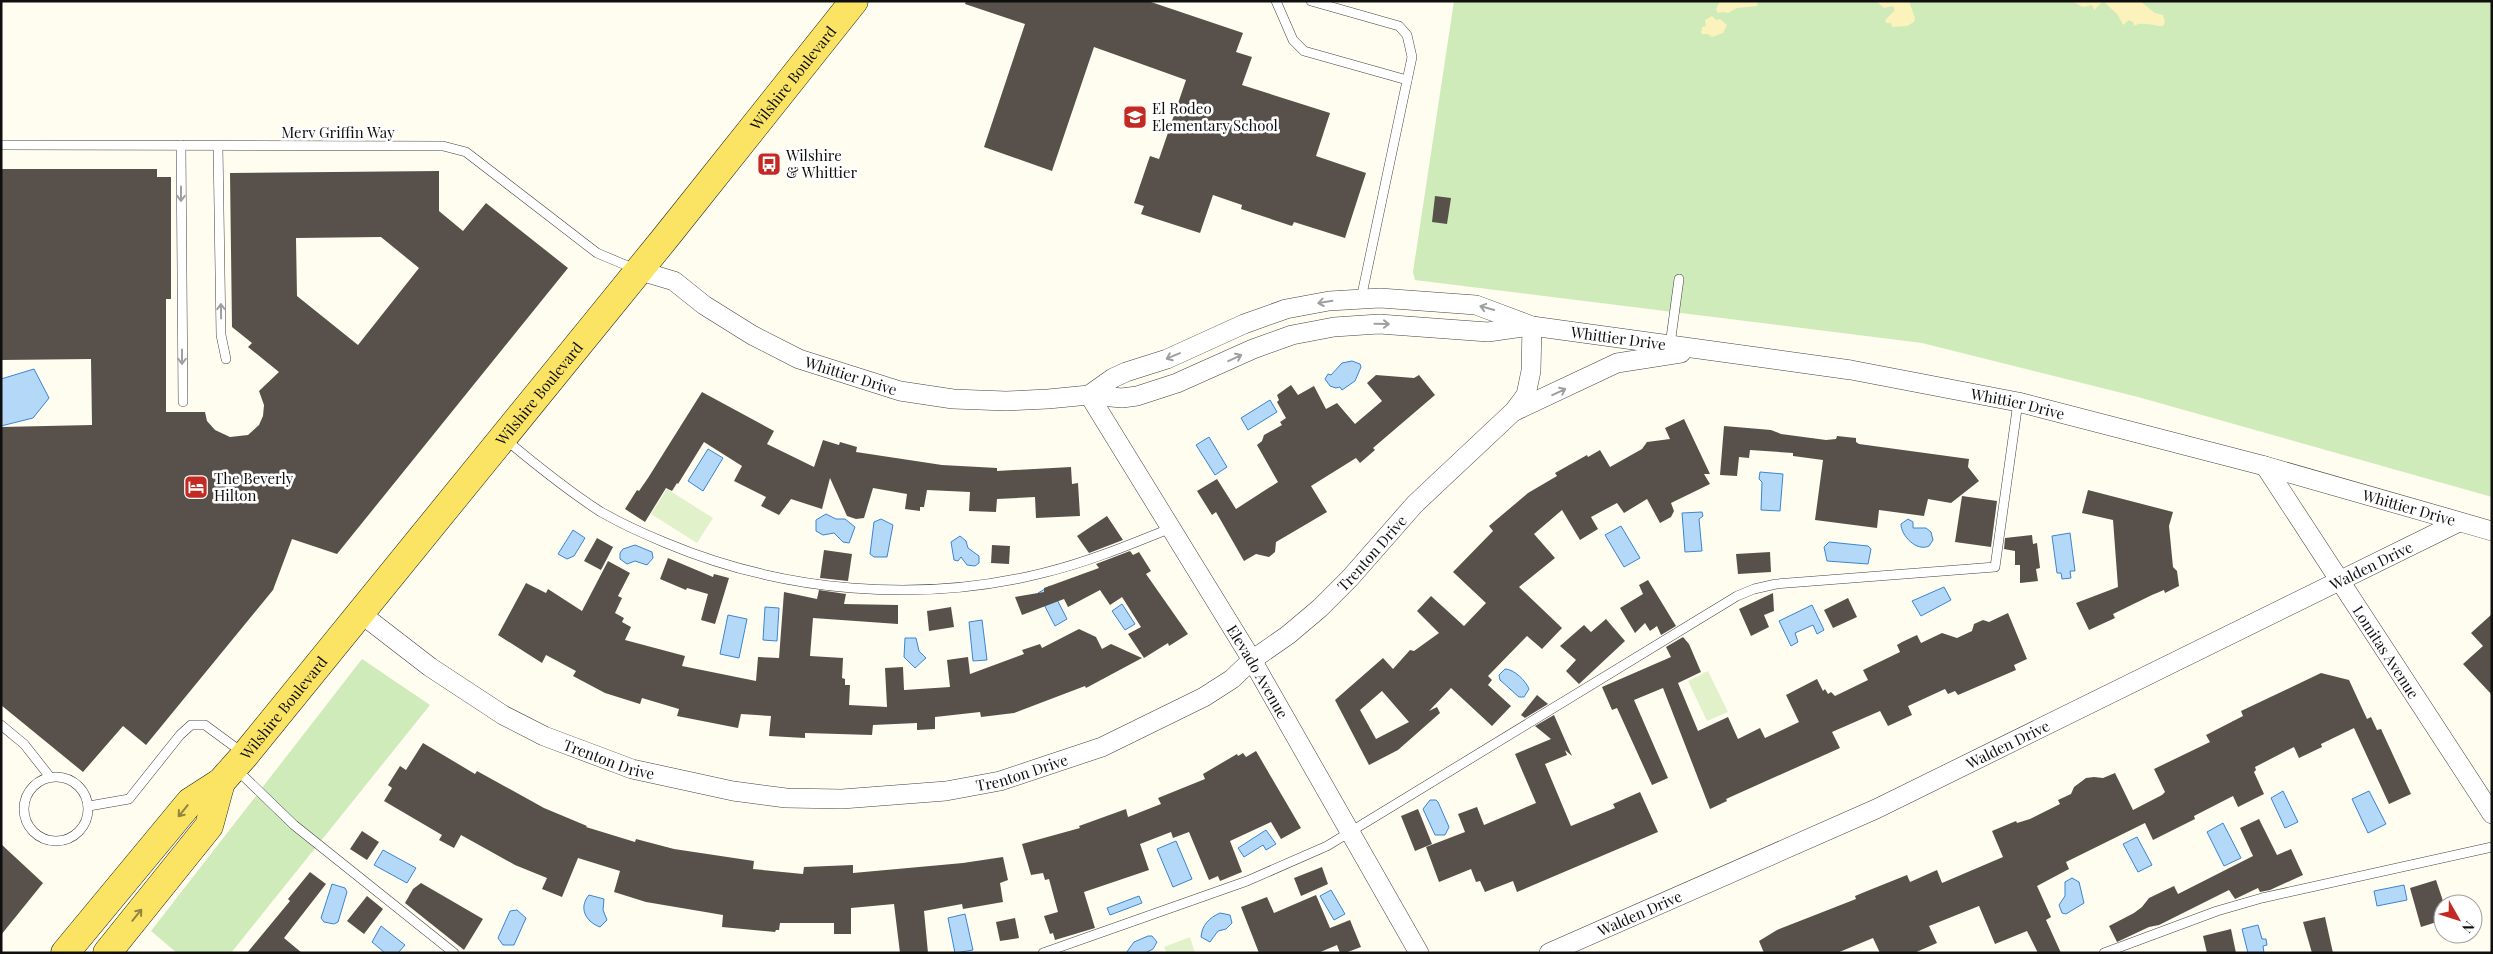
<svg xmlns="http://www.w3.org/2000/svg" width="2493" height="954" viewBox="0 0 2493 954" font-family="'Playfair Display',serif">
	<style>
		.green { fill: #ceebb9 }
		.sand { fill: #fcf3bc }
		.pitch { fill: #e1f2cb }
		.water { fill: #b4d8f8; stroke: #3986d1 }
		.building { fill: #58514b; fill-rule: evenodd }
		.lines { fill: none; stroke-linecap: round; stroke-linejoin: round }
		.lane-casing { stroke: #424242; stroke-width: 10 }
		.street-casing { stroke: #424242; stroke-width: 20 }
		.primary-casing { stroke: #202020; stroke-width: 29 }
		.lane { stroke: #fff; stroke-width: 9 }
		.street { stroke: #fff; stroke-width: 19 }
		.primary { stroke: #fbe464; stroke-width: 28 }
		.oneway { stroke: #9f9f9f }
		.oneway2 { stroke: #91843e }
		.labels { text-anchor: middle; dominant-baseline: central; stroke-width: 5; stroke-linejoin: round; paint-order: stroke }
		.street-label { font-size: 15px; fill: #0f0f0f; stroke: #fff }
		.poi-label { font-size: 15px; fill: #0f0f0f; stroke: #fff; text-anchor: start }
	</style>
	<rect width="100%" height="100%" fill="#fffdf0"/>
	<g class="green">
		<path d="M1454,1h1038v496l-354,-100 -216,-54 -507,-63 -2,-8z"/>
		<path d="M362,659l68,46 -199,248h-54l-26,-22z"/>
	</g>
	<g class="sand">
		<path d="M1720,1l5,1h33l-1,4 -20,2 -9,5 -5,-1 -5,1 -2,-4z"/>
		<path d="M1876,1h33l6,17 -1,4 -7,4 -15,1 -1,-4h-5l-1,-3 10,-10 -2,-4 -9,2z"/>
		<path d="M2071,1h69l15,12 8,2 2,7 -2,4c-10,0 -22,-5 -29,0l-1,-4 -4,-2 -6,5 -5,-10 -15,-14 -9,9 -2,-5 -9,2z"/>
		<path d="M1712,16l4,4 4,-1 7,6 -4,8 -11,4 -4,-3h-7l1,-7 4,-1 -1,-6z"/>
	</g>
	<g class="pitch">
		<path d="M667,489l46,29 -16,25 -46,-29z"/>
		<path d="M1708,671l20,41 -21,9 -19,-40z"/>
		<path d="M1190,937l5,16h-28l-3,-6z"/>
	</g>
	<g class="water">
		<path d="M1352,361l8,3 1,3 -6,14 -13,9 -2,-3 -4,1 -6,-2 -5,-7 3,-5 3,1 11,-12z"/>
		<path d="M34,369l15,29 -16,20 -32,8v-47z"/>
		<path d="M1270,400l7,12 -29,18 -7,-12z"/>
		<path d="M1209,437l18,30 -12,8 -19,-30z"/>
		<path d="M708,449l15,9 -20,33 -15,-10z"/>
		<path d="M1760,472l23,2 -3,37 -19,-1 1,-28 -3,-3z"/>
		<path d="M1702,512l1,4 -4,3 3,32 -17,1 -3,-39z"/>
		<path d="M826,514l10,5h9l10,8 -6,16 -6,-1 -9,-9 -11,2 -7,-4v-11z"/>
		<path d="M881,519l12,6 -6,32h-13l-4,-3 4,-32z"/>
		<path d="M1908,519l5,3v6h13l5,4 2,8 -4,6c-12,6 -28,-10 -28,-22z"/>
		<path d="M1621,526l19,32 -16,9 -19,-32z"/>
		<path d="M573,530l12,8 -11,18 -7,3 -9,-5z"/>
		<path d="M2070,533l5,38h-5l1,7 -9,1 -1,-6h-4l-5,-37z"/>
		<path d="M960,536l6,5 2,7 11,8v7l-4,3 -8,-1 -6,-8 -3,4 -4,-1 -3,-18z"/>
		<path d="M1829,542l39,4 3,3 -3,15 -41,-3 -3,-14z"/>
		<path d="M635,545l17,7 1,6 -6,7 -12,-4 -8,3 -7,-5v-6l3,-4z"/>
		<path d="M1050,586l17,33 -12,7 -17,-33z"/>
		<path d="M1944,587l7,13 -30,16 -9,-15z"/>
		<path d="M1122,604l13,20 -10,6 -13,-19z"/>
		<path d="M1812,605l12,25 -7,4 -4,-9 -18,8 3,9 -7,4 -12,-25z"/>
		<path d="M765,607l14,1 -2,33 -14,-1z"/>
		<path d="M728,615l19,4 -8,39 -19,-4z"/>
		<path d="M982,620l5,40 -14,1 -4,-39z"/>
		<path d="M905,638h11l3,13 7,7 -11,10 -11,-11z"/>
		<path d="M1505,669c9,0 21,12 24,20l-5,8h-5l-19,-17 -1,-5z"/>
		<path d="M2283,791l15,31 -13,6 -14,-30z"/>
		<path d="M2369,791l17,33 -18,9 -16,-34z"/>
		<path d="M1430,800h6l2,2 11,25 -4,8h-10l-12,-26z"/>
		<path d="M2223,823l18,35 -17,8 -17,-34z"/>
		<path d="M1266,830l10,14 -10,6 -3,-5 -19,12 -6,-9z"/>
		<path d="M2137,837l15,28 -14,7 -15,-28z"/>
		<path d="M1176,841l16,38 -19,8 -16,-38z"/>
		<path d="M383,850l33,18 -9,15 -33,-18z"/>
		<path d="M2072,878l7,4 5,21 -18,11 -4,-1 -3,-8 6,-9v-14z"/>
		<path d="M332,884l13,4 2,4 -9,30 -4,2 -10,-2 -3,-4z"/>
		<path d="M2404,885l3,15 -30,6 -3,-15z"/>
		<path d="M1331,890l14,24 -11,6 -14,-24z"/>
		<path d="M589,895l15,4 -1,11 4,10 -7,7c-14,-5 -22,-19 -11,-32z"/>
		<path d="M1139,896l3,7 -32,12 -3,-7z"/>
		<path d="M517,910l9,8 -12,27h-11l-5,-7 12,-27z"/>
		<path d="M1220,913l10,2 2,8 -6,6 -8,2 -8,11 -9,-5c1,-12 8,-19 19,-24z"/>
		<path d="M965,914l8,36 -18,3 -7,-35z"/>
		<path d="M2258,925l4,14h4l1,6 -4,1 1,7h-16l-6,-24z"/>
		<path d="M381,926l24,19 -7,8h-13l-13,-11z"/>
		<path d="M1148,936h4l5,6 -4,7 -8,4h-19l8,-11z"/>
	</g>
	<g class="building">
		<path d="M966,1h182l95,32 -7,19 16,5 -10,28 88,28 -14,43 50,17 -21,65 -51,-16 -2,4 -51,-17 1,-4 -29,-10 -13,38 -59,-19 3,-8 -10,-3 16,-47 9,3 27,-79 -92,-33 -42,124 -68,-24 41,-123 -60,-20z"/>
		<path d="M1,169h156v8h14v122h-5v113h39l2,9 8,9 15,7 18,-2 11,-10 4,-9 1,-11 -5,-14 20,-19 -31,-25 4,-4 -20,-16 -2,-154 209,-2v40l24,20 23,-28 82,65 -231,286 -45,-15 -19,51 -127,155 -23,-19 -40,46 -82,-67v-278l91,-2 -1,-66 -90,1zM381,237l38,31 -61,77 -61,-49 -1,-58z"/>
		<path d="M1435,196l16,2 -4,26 -15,-2z"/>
		<path d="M1376,375l38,3 5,-3 16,20 -62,53 2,2 -15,13 -4,-5 -45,28 16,26 -51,30 -1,10 -6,5 -13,-3 -12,7 -28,-49 -4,3 -15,-24 20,-12 19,30 42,-27 -21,-37 5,-4 2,-6 18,-10 -2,-3 6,-4 -9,-16 2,-2 -2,-5 14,-10 7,10 16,-9 12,23 11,-6 18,21 27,-23 -15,-18z"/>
		<path d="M702,392l72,39 -7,13 47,23 9,-27 16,5 1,-3 17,5 -1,5 86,13 55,3v3l74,-4 1,17 6,-1 2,33 -44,2 -1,-21 -38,2 -1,13 -27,-1 1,-19 -43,-2 -3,17h-4v4l-15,-2 2,-15 -34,-6 -9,30 -8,1 -9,-3 -17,-38 -8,31 -31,-10 -12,16 -18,-9 5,-9 -32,-16 8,-15 -38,-24 -26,42 -1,-1 -5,8 -6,-3 -21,34 -20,-13 12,-19 2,1 9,-13z"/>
		<path d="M1684,419l26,55h-6l6,10 -39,19 3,8 -3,6 -11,6 -13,-24 -23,14 -7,-10 -26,14 7,12 -18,11 -18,-30 -28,24 21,24 -36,29 43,41 -20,21 -15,-13 -39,40 4,4 -4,5 23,21 -19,20 -41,-38 -22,23 8,-4 3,6 -42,37 -29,15 -34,-65 48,-42 10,11 17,-19 4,1 25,-18 -22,-22 14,-15 33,30 22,-23 -33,-31 40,-41 -4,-5 39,-33 29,-17 -2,-3 32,-18 1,2 12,-7 10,17 32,-18 5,-7 23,-3 -5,-11zM1382,691l27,31 -33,17 -16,-29z"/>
		<path d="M1724,426l47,4 10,4 45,6 10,-1 1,-3 19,2v4l3,2 110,15 -1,8 11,14 -28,22 -23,-4 -4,17 -45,-6 -2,18 -62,-8 8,-60 -30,-4v-3l-43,-3 -1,8 -10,-1 -2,19 -17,-1z"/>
		<path d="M2088,490l85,22 -4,14 4,41 4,4 2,15 -14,7 -1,-3 -12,5 -39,19 2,4 -26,12 -13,-27 42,-16 -5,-67 -31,-7z"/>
		<path d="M1962,496l35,5 -6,46 -36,-5z"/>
		<path d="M1107,516l16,24 -34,13 -12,-17z"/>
		<path d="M2032,535l1,9 4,-1 3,25 -4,1 2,12 -18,2v-18h-5v-14l-11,-2 1,-11z"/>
		<path d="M597,538l16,9 -12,23 -17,-9z"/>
		<path d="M992,545l18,1 -1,18 -18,-1z"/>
		<path d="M824,550l28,4 -4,27 -28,-3z"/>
		<path d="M1130,551l3,4 6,-3 12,19 -5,3 42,60 -19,12 -1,-3 -24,15 -16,-24 13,-7 -19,-30 -12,8 -10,-15 -32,17 -4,-8 -42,16 -7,-18 29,-5v-4l55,-20 -3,-4z"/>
		<path d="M1770,552l1,20 -33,2 -2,-20z"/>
		<path d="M668,558l45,19 1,-3 15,4 -14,46 -14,-4 7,-26 -21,-6 -1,2 -26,-11z"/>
		<path d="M608,561l22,12 -12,23 4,2 -7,15 9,5 -2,4 9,5 -6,13 60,16 -3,10 74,15 2,-24 21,1 5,-66 33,7 2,-9 27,4 -2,10 54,1v19l-85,-6 -3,38 33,2 -1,20 3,1v6h5l-1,20 38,2 -2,-39 18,-1 1,23 46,-3 -3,-27 21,-3 2,17 54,-20 -2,-4 18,-6 2,4 37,-19 17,8 6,12 9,-5 31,14 -56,30 -1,-2 -71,27 -33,4 -1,-5 -45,5v12l-18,1v-7l-44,2 -1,10 -67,-2v5l-36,-2 2,-20 -30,-2 -3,14 -61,-12 2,-7 -37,-11 -2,6 -35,-11 -32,-17 3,-5 -30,-16 -4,8 -44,-28 28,-52 20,10 2,-4 34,22z"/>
		<path d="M1648,580l28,46 -15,9 -4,-9 -7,5 -5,-8 -10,10 -15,-25 23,-14 -4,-9z"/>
		<path d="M1773,593l1,18 -10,4 5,12 -18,9 -12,-27z"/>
		<path d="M1848,598l9,19 -24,11 -9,-18z"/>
		<path d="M951,607l3,20 -25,4 -2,-20z"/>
		<path d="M2008,613l19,46 -13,6 2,5 -58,25 -3,-4 -7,3 -3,-5 -37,17 4,9 -24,11 -8,-15 -48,21 8,16 -114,51 1,2 -17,8 -47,-121 -29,12 34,78 -16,7 -35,-77 -5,2 -10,-23 69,-30 -5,-10 17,-10 6,7 12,28 -23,11 20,48 30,-14 10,22 22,-11 5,10 34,-16 -13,-27 31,-16 6,12 2,-2 3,5 3,-2 4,4 33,-16 -5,-10 37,-18 -3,-7 5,-3 15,-7 4,8 21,-10 15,5 15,-7 2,-7 9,-4 6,2z"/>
		<path d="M2492,614v81l-29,-31 20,-18 -12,-13z"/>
		<path d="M1606,619l19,22 -46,43 -13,-13 10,-11 -16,-14 24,-21 7,7z"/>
		<path d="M2321,673l28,7 18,39 4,-2 6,13 4,-1 30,65 -22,10 -35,-76 -33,16 1,3 -23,11 -5,-11 -39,20 1,3 -2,2 10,22 -26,13 -5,-11 -39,20 1,3 -42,21 -8,-17 -79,39 3,7 -32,17 14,31 -5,3 15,33h-23l-11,-22 -32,13 -16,-38 -50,20 8,17 -23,10h-34l-7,-15 -36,15h-73l-5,-12 18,-11 79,-31 -1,-3 17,-7 35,-14 3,7 27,-12 5,13 61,-26 -11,-26 24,-10 1,2 13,-4 30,-15 -2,-4 13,-6 3,-7 12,-9 8,-1 9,1 12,-5 18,37 29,-15 3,-3 -11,-23 56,-27 -4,-7 37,-19 -2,-5z"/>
		<path d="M1537,695l11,9 -23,14 -4,-3z"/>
		<path d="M1554,715l18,41 -7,-6 2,5 -22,9 26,62 44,-18 -2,-4 27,-12 18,40 -141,60 -4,-11 -28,11 -5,-11 -4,1 -5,-13 -32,13 -13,-35 39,-15 -7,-18 19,-7 7,18 52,-22 -21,-49 36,-15 -16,-13z"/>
		<path d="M423,743l52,31 2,-3 67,37 43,18 -1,1 49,15 1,-3 38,10 80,12 -1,8 50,5 1,-7 49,-2v8l110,-10 40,-6 5,23 -8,3 3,19 -40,7 -1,-5 -38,7 4,42h-28l-6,-49 -43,4v26h-17v-11h-54l-1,7h-3l-1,2 -53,-5 1,-12 -77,-13 -32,-10 6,-21 -42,-13 -16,39 -20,-8 5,-11 -32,-13 -54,-30 -7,13 -15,-8 3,-5 -58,-34 8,-13 -4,-3 12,-19 6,4z"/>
		<path d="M1256,751l45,77 -20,11 -10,-17 -41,19 12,31 -22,9 -2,-5 -9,4 -20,-48 -16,6 -2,-6 -31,12 9,26 -65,22 11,36 -40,12 -2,-7 -3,1 -6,-18 14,-4 -9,-33 -4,1 -2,-7 -12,2 -9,-31 58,-16 -1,-2 47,-17 2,8 33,-13 -3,-6 47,-19 -2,-5 34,-20 1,2 5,-3 3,4z"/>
		<path d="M1418,809l14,35 -17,7 -14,-35z"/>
		<path d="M2259,819l18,36 14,-6 12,26 -33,15 -10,2 -2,-4 -23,11 -6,-9 -70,35 -10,2 -32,15 -8,-16 25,-13 8,-6 7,-9 25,-12 4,8 75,-38 -13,-28z"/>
		<path d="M362,831l17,11 -12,18 -17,-11z"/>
		<path d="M1,844l42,39 -42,52z"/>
		<path d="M1322,867l6,17 -27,12 -7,-18z"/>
		<path d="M310,872l16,12 -42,54 18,15h-55l43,-52 -2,-2z"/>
		<path d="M2436,880l7,21v19l-22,7 -11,-39z"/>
		<path d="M421,883l62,36 -19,31 -59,-47 8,-14z"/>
		<path d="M1316,895l14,33 20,-8 11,27 -16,6h-5l-3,-8 -19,8h-59l-18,-46 26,-10 7,16z"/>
		<path d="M367,896l16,13 -19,25 -17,-13z"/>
		<path d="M2325,917l8,36h-21l-9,-31z"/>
		<path d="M1015,918l4,20 -19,3 -4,-19z"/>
		<path d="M2231,929l5,24h-29l-4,-17z"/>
	</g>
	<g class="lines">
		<g class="lane-casing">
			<g id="lane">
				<path d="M1276,1l17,39 11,11 103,29"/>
				<path d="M1311,1l88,25 8,9 5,22 -51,242"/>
				<path d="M1,145l442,1 23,6 131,101 38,16"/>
				<path d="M181,145l2,257"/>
				<path d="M218,146l3,189 5,24"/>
				<path d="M1670,345l9,-66"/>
				<path d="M505,439c31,26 62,51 96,73 21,12 43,22 65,31 117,49 253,61 377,30 45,-11 86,-28 128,-45"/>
				<path d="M1,725l23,19 26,33"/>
				<path d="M236,769l58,56 160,128"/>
				<circle cx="56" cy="809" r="32"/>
				<path d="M89,806l40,-7 51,-64 11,-10h14l38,28"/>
				<path d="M1043,953l204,-72 80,-35 410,-250 17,-7 22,-5 219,-17 23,-165"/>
				<path d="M2104,953l113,-42 45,-13 230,-51"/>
			</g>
		</g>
		<g class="street-casing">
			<g id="street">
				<path id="s1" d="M637,270l37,11 30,24 48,30 47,24 101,32 53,8 53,2 42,-2 41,-4 33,3 15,-2 40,-13 76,-34 39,-14 42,-8 45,-3 109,8 42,-6"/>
				<path id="s2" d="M1089,395l24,-17 13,-6 41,-13 77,-35 42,-15 43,-8 51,-3 96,7 56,21 319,44 167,32 247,64 227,65"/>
				<path id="s3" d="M1089,395l163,265 167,293"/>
				<path d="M1515,411l102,-48 64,-10"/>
				<path id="s4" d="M2265,466l227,348"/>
				<path id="s5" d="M360,613l70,54 73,48 41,21 88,33 101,22 53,7 56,1 104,-8 54,-10 102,-34 102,-50 28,-18 20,-19 36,-25 32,-27 30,-30 65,-74 99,-93 12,-16 5,-24 1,-45"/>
				<path id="s6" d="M1549,953l327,-144 583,-287"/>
			</g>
		</g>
		<g class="primary-casing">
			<g id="primary">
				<path id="s7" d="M65,953l125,-151 31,-20 24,-27 421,-518 188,-236"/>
				<path d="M107,953l102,-127 12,-44"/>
			</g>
		</g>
		<use href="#lane" class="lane"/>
		<use href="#street" class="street"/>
		<use href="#primary" class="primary"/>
	</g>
	<defs><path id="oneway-shaft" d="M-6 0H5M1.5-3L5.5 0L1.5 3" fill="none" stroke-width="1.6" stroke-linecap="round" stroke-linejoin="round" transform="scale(1.25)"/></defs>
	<g class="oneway">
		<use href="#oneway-shaft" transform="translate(181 194) rotate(90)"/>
		<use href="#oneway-shaft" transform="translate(1325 302) rotate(171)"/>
		<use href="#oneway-shaft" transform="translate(1487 308) rotate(-164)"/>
		<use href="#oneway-shaft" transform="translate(221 311) rotate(-91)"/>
		<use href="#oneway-shaft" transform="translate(1382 324) rotate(1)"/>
		<use href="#oneway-shaft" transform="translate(1173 356) rotate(157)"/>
		<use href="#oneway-shaft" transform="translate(182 357) rotate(90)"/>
		<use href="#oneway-shaft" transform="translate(1235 358) rotate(-25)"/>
		<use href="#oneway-shaft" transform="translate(1559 392) rotate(-25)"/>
	</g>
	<g class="oneway2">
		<use href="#oneway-shaft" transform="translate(183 811) rotate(129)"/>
		<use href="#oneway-shaft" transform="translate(137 915) rotate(-51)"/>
	</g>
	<defs>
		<g id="school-square" transform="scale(1.25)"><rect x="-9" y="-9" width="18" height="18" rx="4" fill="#c32a23" stroke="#fff"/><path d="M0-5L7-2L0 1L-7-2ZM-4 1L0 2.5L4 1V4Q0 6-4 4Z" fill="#fff"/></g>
		<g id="bus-square" transform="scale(1.25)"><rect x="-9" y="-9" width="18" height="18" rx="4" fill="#c32a23" stroke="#fff"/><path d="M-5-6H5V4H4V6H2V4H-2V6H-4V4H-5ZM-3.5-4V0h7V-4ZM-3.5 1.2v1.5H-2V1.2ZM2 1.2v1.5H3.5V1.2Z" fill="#fff"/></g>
		<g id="hotel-square" transform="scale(1.25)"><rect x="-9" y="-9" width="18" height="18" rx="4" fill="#c32a23" stroke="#fff"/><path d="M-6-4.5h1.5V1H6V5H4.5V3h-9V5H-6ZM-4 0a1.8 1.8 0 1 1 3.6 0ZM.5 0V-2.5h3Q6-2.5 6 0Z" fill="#fff"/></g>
	</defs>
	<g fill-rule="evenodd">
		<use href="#school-square" x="1135" y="117"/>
		<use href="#bus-square" x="769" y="164"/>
		<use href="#hotel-square" x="196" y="487"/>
	</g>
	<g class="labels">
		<g class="street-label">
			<text stroke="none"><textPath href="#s7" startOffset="1140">Wilshire Boulevard</textPath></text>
			<text x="338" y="132">Merv Griffin Way</text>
			<text stroke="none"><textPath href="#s2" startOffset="554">Whittier Drive</textPath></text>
			<text stroke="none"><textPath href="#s1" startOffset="241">Whittier Drive</textPath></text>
			<text stroke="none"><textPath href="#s7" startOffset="735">Wilshire Boulevard</textPath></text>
			<text stroke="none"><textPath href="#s2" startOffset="959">Whittier Drive</textPath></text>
			<text stroke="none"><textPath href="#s2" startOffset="1364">Whittier Drive</textPath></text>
			<text stroke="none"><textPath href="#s5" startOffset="1131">Trenton Drive</textPath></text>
			<text stroke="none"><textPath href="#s6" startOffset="909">Walden Drive</textPath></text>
			<text stroke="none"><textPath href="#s4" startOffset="222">Lomitas Avenue</textPath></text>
			<text stroke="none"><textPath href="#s3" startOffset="324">Elevado Avenue</textPath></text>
			<text stroke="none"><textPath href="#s7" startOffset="330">Wilshire Boulevard</textPath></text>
			<text stroke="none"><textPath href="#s6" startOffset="504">Walden Drive</textPath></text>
			<text stroke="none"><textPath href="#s5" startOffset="291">Trenton Drive</textPath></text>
			<text stroke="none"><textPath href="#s5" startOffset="711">Trenton Drive</textPath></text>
			<text stroke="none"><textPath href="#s6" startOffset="99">Walden Drive</textPath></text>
		</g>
		<g class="poi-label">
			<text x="1152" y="108">El Rodeo<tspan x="1152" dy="17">Elementary School</tspan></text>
			<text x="786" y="155">Wilshire<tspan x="786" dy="17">&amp; Whittier</tspan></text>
			<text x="214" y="478">The Beverly<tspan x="214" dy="17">Hilton</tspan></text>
		</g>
	</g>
	<rect width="2493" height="954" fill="none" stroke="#0f0f0f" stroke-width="5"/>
	<g transform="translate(2458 919) rotate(129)"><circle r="24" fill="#ffffff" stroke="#9f9f9f"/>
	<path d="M0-4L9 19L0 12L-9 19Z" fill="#c32a23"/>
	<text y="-8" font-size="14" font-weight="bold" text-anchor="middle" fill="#0f0f0f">N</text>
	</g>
</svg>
